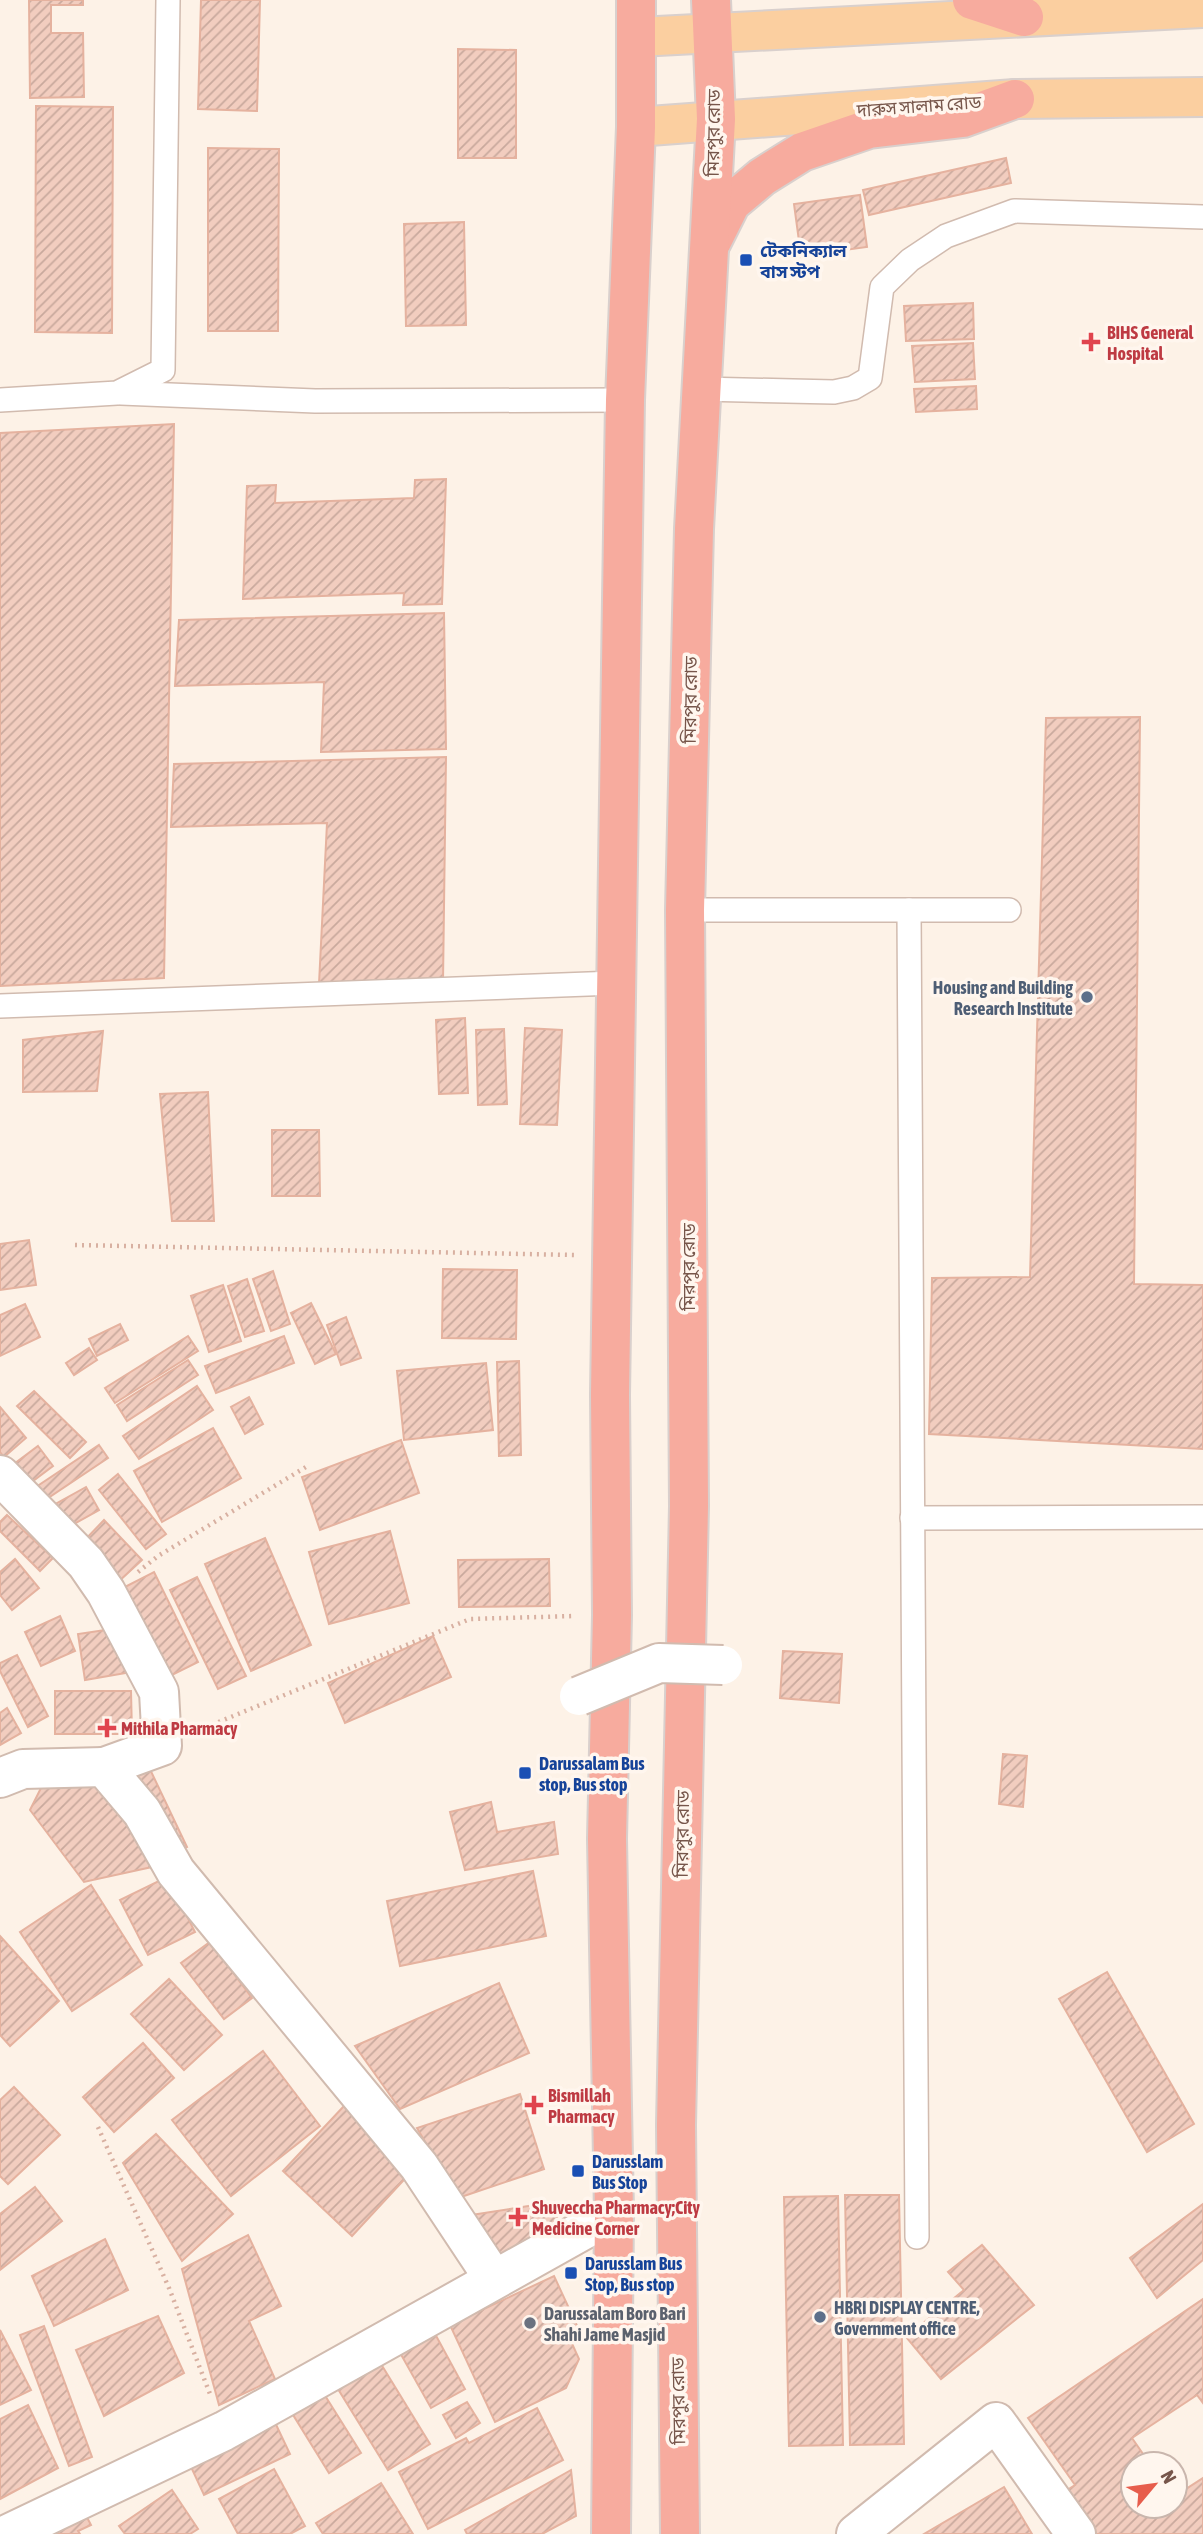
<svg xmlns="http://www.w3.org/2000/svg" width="1203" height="2534" viewBox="0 0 1203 2534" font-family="'Asap Condensed','Noto Sans Bengali',sans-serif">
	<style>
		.building { fill: url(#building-hatch); stroke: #e5b29f; stroke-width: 2 }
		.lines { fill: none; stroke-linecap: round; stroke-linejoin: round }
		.lane-casing { stroke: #d1bbaf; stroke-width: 26 }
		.street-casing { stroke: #d1bbaf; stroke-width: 42 }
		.primary-casing { stroke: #d9d0cd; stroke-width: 42 }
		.highway-casing { stroke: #d9d0cd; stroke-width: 42 }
		.path { stroke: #d8b0a1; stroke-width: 4.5; stroke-dasharray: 2 5; stroke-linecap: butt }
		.lane { stroke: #fff; stroke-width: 23 }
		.street { stroke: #fff; stroke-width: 38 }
		.primary { stroke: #fbcfa0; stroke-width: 38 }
		.highway { stroke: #f7ab9e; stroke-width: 38 }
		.street-bridge-casing { stroke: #d1bbaf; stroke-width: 42; stroke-linecap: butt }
		.street-bridge { stroke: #fff; stroke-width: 38 }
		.transit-dot { fill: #1a4fb4; stroke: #fff6ee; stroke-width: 2.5 }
		.health-dot { fill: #e0444e; stroke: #fff6ee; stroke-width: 2.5 }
		.service-dot { fill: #5c6f8a; stroke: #fff6ee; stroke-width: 2.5 }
		.worship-dot { fill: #6b7280; stroke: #fff6ee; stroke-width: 2.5 }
		.labels { text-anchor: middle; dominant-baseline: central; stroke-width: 7; stroke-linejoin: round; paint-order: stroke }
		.street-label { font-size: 18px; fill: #77564b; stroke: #fff6ee }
		.transit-label { font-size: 18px; font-weight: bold; fill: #164399; stroke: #fff6ee; text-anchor: start }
		.health-label { font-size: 18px; font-weight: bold; fill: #be3a42; stroke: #fff6ee; text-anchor: start }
		.service-label { font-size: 18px; font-weight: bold; fill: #4e5e75; stroke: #fff6ee; text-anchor: end }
		.worship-label { font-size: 18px; font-weight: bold; fill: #5b616d; stroke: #fff6ee; text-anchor: start }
	</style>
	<defs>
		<pattern id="building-hatch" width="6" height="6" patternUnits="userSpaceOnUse" patternTransform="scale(1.75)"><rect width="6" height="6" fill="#f2cdbf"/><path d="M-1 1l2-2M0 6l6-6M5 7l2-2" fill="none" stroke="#c9a99d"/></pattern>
	</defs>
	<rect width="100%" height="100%" fill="#fdf2e7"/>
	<g class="building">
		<path d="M29,0h54v5h-32v28h32l1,64 -54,1z"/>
		<path d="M201,0h59l-3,111 -59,-2z"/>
		<path d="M458,49l58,1v108h-58z"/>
		<path d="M36,106l77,1 -1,226 -77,-1z"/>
		<path d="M208,148l71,1 -1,182h-70z"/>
		<path d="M1006,158l5,25 -142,32 -6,-25z"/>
		<path d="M860,195l7,52 -66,9 -7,-52z"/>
		<path d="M464,222l2,103 -60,1 -2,-102z"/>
		<path d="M973,303l1,36 -68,2 -2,-35z"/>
		<path d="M973,343l2,36 -60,3 -3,-36z"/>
		<path d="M976,386l1,23 -61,3 -2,-23z"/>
		<path d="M174,424l-10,554 -164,8v-553z"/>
		<path d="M446,479l-4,125 -39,1 1,-12 -161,6 4,-113 29,-1 -1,18 139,-5 1,-18z"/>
		<path d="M444,613l2,136 -125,3 3,-70 -149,4 4,-66z"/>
		<path d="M1140,717l-6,567 69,1v164l-274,-15 3,-156 98,-1 16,-559z"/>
		<path d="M446,757l-3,225 -124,2 8,-161 -156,4 3,-63z"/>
		<path d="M465,1018l3,75 -29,1 -3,-74z"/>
		<path d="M525,1028l37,2 -5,95 -37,-1z"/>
		<path d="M504,1029l3,75 -29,1 -2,-75z"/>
		<path d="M103,1031l-6,60 -74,1v-52z"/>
		<path d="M208,1092l6,129h-42l-12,-127z"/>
		<path d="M272,1130h47l1,66h-48z"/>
		<path d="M29,1240l7,45 -36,5v-46z"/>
		<path d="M443,1269l74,1 -1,69 -74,-1z"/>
		<path d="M273,1271l17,53 -19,7 -18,-52z"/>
		<path d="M247,1279l17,52 -19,6 -17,-51z"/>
		<path d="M223,1285l18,56 -32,11 -18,-56z"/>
		<path d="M311,1303l25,51 -21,10 -24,-51z"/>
		<path d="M25,1304l15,33 -40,19v-41z"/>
		<path d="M346,1317l15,41 -20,7 -14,-40z"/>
		<path d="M120,1324l8,16 -31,16 -8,-17z"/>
		<path d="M188,1336l10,15 -83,52 -10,-15z"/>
		<path d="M284,1336l10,27 -78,30 -11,-27z"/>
		<path d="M89,1348l8,12 -23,15 -8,-12z"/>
		<path d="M188,1360l10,15 -71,46 -10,-16z"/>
		<path d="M519,1361l2,94 -22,1 -2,-94z"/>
		<path d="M486,1363l7,67 -89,10 -7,-69z"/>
		<path d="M197,1386l16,24 -74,49 -16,-23z"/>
		<path d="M34,1391l52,51 -16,16 -53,-52z"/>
		<path d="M249,1397l14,27 -18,10 -14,-27z"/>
		<path d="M0,1407l26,31 -22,19 -4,-5z"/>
		<path d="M213,1428l28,50 -79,44 -28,-51z"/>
		<path d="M401,1440l18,53 -99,37 -18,-53z"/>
		<path d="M99,1445l9,13 -63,42 -9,-13z"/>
		<path d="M38,1446l15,20 -32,24 -15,-20z"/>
		<path d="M118,1474l48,60 -20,15 -47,-59z"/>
		<path d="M86,1487l13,23 -34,19 -13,-23z"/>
		<path d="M7,1515l46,43 -13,13 -40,-40v-9z"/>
		<path d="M104,1520l38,40 -25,23 -37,-38z"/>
		<path d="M390,1531l19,72 -80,21 -20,-72z"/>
		<path d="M265,1538l46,107 -60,26 -46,-107z"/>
		<path d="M15,1559l24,29 -27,22 -12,-15v-23z"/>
		<path d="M549,1559l1,47 -91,1 -1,-47z"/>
		<path d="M154,1572l44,90 -36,18 -43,-90z"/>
		<path d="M197,1577l49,99 -28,13 -48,-99z"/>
		<path d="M60,1616l15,35 -34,15 -16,-34z"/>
		<path d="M119,1628l7,45 -41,7 -7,-46z"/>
		<path d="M433,1636l18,41 -106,46 -17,-40z"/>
		<path d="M783,1651l59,3 -3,49 -59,-5z"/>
		<path d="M17,1655l31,61 -20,11 -28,-56v-8z"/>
		<path d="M55,1691h76l1,43h-77z"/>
		<path d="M7,1708l14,25 -21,12v-32z"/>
		<path d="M1003,1754l24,2 -4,51 -24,-3z"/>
		<path d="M147,1763l40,84 -14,6 -39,-84z"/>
		<path d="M49,1772l54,6 58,87 -77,17 -54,-72z"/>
		<path d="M491,1802l6,30 57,-10 4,32 -93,16 -15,-58z"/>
		<path d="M533,1871l13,65 -146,30 -13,-65z"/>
		<path d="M167,1877l28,55 -47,23 -28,-55z"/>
		<path d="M91,1885l51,80 -70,46 -52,-79z"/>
		<path d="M0,1936l59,65 -49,45 -10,-11z"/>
		<path d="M210,1942l42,56 -28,21 -43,-56z"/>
		<path d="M1107,1972l87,152 -47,28 -88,-153z"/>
		<path d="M169,1979l53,56 -38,35 -53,-56z"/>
		<path d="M499,1983l30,70 -129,56 -45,-63z"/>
		<path d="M143,2043l31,35 -60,54 -31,-35z"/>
		<path d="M263,2051l57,75 -89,70 -59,-76z"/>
		<path d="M14,2087l46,48 -52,49 -8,-8v-76z"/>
		<path d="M520,2094l24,75 -86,29 -41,-70z"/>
		<path d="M344,2106l69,64 -61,66 -69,-65z"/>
		<path d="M156,2134l77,80 -51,47 -59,-98z"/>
		<path d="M35,2187l27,34 -62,49v-56z"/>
		<path d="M845,2195h54l5,249 -54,1z"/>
		<path d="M838,2196l5,249 -54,1 -5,-249z"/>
		<path d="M554,2202l12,57 -58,6 -43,-49z"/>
		<path d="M1203,2204v56l-46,38 -27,-40z"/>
		<path d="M248,2235l33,71 -32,15 26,58 -56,26 -37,-136z"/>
		<path d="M105,2239l23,51 -74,36 -22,-50z"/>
		<path d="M982,2245l52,60 -93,74 -35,-42 58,-47 -16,-18z"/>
		<path d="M554,2276l26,56 -11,5 10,22 -13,29 -71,34 -45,-97z"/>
		<path d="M1203,2299v104l-6,-8 -65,43 18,26h-17v42h42v-10l28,-18v56h-125l-25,-35 22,-14 -47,-67z"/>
		<path d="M158,2316l26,57 -80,43 -28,-66z"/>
		<path d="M44,2326l48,131 -23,9 -49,-131z"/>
		<path d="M0,2330l31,60 -31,15z"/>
		<path d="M434,2332l31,57 -34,19 -32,-57z"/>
		<path d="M381,2364l49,80 -42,26 -50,-81z"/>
		<path d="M314,2378l47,75 -32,20 -47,-76z"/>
		<path d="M467,2402l13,21 -24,15 -13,-23z"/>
		<path d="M28,2405l30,63 -58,31v-80z"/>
		<path d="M537,2408l26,52 -135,69 -29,-57 67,-34 3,5z"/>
		<path d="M271,2414l19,40 -86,41 -19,-41z"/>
		<path d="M274,2469l31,57 -15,8h-52l-19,-35z"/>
		<path d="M571,2470l5,46 -34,18h-75l-2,-4z"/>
		<path d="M381,2483l32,51h-90l-7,-11z"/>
		<path d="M1004,2487l28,47h-108z"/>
		<path d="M172,2490l26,39 -8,5h-65l-6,-8z"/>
		<path d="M80,2504l11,21 -13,6 2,3h-36z"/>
	</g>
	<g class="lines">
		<g class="lane-casing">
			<g id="lane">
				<path d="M701,389l133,3 19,-4 17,-10 12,-91 28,-27 36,-24 68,-25 189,6"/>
				<path d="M121,393l194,8 310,-1"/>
				<path d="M0,400l117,-7 46,-23 5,-370"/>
				<path d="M685,910h324"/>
				<path d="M909,910l8,1327"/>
				<path d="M0,1006l615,-23"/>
				<path d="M912,1518l291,-1"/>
			</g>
		</g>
		<g class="street-casing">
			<g id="street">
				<path d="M0,1475l86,88 20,29 53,100 3,54 -58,21"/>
				<path d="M0,1778l23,-9 81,-2 38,45 34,60 243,294 75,113"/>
				<path d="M8,2534l216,-103 390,-218"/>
				<path d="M856,2534l140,-112 80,112"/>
			</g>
		</g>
		<g class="primary-casing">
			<g id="primary">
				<path d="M638,37l565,-29"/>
				<path d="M636,127l379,-28 188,-2"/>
			</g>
		</g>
		<g class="highway-casing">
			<g id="highway">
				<path d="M972,0l52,17"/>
				<path d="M712,241l19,-38 31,-26 40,-25 67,-23 94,-11 52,-19"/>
				<path d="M611,2534l3,-321 -7,-374 5,-224 -2,-220 15,-995 11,-273v-127"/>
				<path d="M680,2534l-4,-409 13,-619 -4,-596 9,-381 22,-410 -5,-119"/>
			</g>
		</g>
		<g class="path">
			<path d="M75,1245l499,10"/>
			<path d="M138,1572l20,-16 148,-89"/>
			<path d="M199,1730l271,-111 104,-3"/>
			<path d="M98,2127l71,161 41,106"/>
		</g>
		<use href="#lane" class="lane"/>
		<use href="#street" class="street"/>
		<use href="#primary" class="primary"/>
		<use href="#highway" class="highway"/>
		<g class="street-bridge-casing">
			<path id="street-bridge" d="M579,1696l80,-33 64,2"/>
		</g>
		<use href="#street-bridge" class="street-bridge"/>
	</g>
	<g class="transit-dot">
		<rect x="739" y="253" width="14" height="14" rx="3.5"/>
		<rect x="518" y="1766" width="14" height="14" rx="3.5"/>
		<rect x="571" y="2164" width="14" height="14" rx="3.5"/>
		<rect x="564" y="2266" width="14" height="14" rx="3.5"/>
	</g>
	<g class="health-dot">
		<path d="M1087.5 331.5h7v7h7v7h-7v7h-7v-7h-7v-7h7z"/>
		<path d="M103.5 1717.5h7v7h7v7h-7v7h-7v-7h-7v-7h7z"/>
		<path d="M530.5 2094.5h7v7h7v7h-7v7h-7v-7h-7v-7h7z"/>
		<path d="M514.5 2206.5h7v7h7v7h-7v7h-7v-7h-7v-7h7z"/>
	</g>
	<g class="service-dot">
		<circle cx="1087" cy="997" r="7"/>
		<circle cx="820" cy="2317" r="7"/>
	</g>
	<circle class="worship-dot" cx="530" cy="2323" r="7"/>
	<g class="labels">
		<g class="street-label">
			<text transform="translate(919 106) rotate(-4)">দারুস সালাম রোড</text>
			<text transform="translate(713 133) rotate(-89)">মিরপুর রোড</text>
			<text transform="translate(690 700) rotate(-89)">মিরপুর রোড</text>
			<text transform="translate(688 1267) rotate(-90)">মিরপুর রোড</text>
			<text transform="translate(682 1834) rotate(-89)">মিরপুর রোড</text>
			<text transform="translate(678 2401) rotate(-91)">মিরপুর রোড</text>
		</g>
		<g class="transit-label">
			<text x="760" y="250">টেকনিক্যাল<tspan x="760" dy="21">বাস স্টপ</tspan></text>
			<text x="539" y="1763">Darussalam Bus<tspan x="539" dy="21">stop, Bus stop</tspan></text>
			<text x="592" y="2161">Darusslam<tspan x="592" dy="21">Bus Stop</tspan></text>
			<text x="585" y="2263">Darusslam Bus<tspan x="585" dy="21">Stop, Bus stop</tspan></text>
		</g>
		<g class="health-label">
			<text x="1107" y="332">BIHS General<tspan x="1107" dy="21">Hospital</tspan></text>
			<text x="121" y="1728">Mithila Pharmacy</text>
			<text x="548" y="2095">Bismillah<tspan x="548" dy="21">Pharmacy</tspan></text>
			<text x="532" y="2207">Shuveccha Pharmacy;City<tspan x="532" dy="21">Medicine Corner</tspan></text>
		</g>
		<g class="service-label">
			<text x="1073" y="987">Housing and Building<tspan x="1073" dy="21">Research Institute</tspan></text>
			<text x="834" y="2307" text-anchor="start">HBRI DISPLAY CENTRE,<tspan x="834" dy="21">Government office</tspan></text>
		</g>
		<g class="worship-label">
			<text x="544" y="2313">Darussalam Boro Bari<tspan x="544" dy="21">Shahi Jame Masjid</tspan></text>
		</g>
	</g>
	<g transform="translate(1154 2485) rotate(61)"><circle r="33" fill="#fff6ee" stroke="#c9b6ad" stroke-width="2"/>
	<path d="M0-5L12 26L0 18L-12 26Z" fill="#e75d4c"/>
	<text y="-10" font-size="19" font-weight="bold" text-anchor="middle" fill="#77564b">N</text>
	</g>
</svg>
